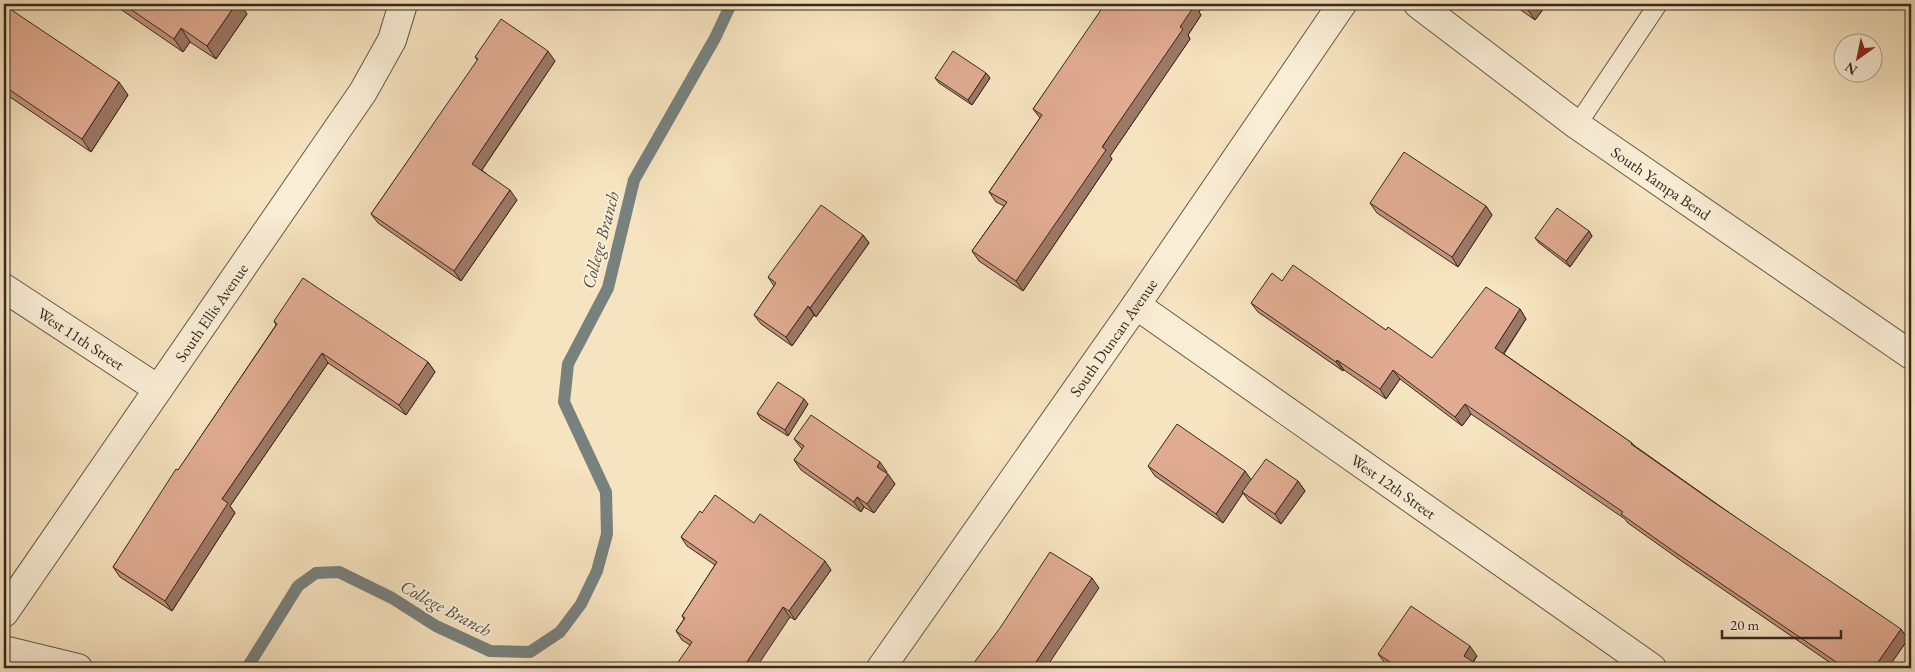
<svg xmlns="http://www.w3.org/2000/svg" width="1915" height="672" viewBox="0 0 1915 672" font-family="'EB Garamond',serif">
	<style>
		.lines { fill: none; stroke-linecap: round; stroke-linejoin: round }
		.stream { stroke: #77817e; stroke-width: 12 }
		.service-casing { stroke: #665847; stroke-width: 20 }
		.minor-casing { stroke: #665847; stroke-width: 30 }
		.service { stroke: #f9edd5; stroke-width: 18 }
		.minor { stroke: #f9edd5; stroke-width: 28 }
		.wall { fill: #c1937d; stroke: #362a1f }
		.shaded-wall { fill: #9d7866; stroke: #362a1f }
		.building { fill: #e0ab91; stroke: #362a1f }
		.labels { text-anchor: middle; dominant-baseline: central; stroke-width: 4; stroke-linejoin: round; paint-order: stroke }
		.street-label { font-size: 16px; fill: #362a1f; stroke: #f9edd5 }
		.water-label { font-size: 18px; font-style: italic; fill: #514e46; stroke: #f9edd5 }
	</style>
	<rect width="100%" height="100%" fill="#f6e3bf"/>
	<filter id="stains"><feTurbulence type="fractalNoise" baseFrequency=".004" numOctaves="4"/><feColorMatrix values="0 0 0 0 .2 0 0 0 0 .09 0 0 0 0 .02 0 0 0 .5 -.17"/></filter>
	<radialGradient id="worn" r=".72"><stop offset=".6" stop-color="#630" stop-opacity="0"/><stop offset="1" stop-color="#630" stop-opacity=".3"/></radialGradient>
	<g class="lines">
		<path class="stream" d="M247,668l51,-82 18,-13 23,-1 53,26 44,28 54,25 40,1 30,-20 21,-28 16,-33 10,-37 -1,-42 -42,-90 4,-38 40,-76 26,-108 81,-142 16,-34"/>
		<g class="service-casing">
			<path id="service" d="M1577,125l81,-121"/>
		</g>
		<g class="minor-casing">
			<g id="minor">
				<path id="s1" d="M1418,4l159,121 334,230"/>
				<path id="s2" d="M4,288l154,101"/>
				<path id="s3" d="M1136,305l516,363"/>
				<path id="s4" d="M4,613l359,-521 29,-52 11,-36"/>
				<path d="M4,650l74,18"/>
				<path id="s5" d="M881,668l255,-363 206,-301"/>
			</g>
		</g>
		<use href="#service" class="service"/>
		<use href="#minor" class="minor"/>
	</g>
	<g class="wall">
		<path d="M113,4h127l7,10 -31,45 -26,-17 -7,10z"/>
		<path d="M1512,4h35l-12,16z"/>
		<path d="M1105,9l94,3 2,3 -13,20 2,4 -80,117 2,3 -89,132 -44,-30 -7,-10 32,-45 -8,-4 -7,-10 51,-74 -7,-9z"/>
		<path d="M4,19l124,76 -37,57 -87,-59z"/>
		<path d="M475,57l80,4 -73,109 35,30 -56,81 -83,-58 -7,-9 107,-153z"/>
		<path d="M986,73l4,5 -18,27 -33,-22 -4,-5z"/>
		<path d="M1370,203l116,3 6,9 -34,52 -81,-54z"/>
		<path d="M1589,231l3,5 -22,31 -31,-24 -4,-5z"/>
		<path d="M863,235l6,8 -53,74 -2,-2 -22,31 -31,-22 -7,-9 20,-29 -6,-9z"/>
		<path d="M1282,281l104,49 46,28 88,-49 6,10 -22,35 128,89 3,3 273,193 -20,29h-50l-155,-106 -55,-39 -3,-4 -154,-105 -9,12 -62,-47 -14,20 -42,-29 -1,1 -85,-59 -7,-9z"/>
		<path d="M274,321l154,41 7,10 -29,43 -78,-52 -98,143 5,7 -63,98 -52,-34 -7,-10 163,-242z"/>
		<path d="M808,404l-20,32 -27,-17 -4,-6z"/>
		<path d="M794,439l93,33 -1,1 9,11 -21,29 -10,-6 -3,5 -60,-42 -7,-10 8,-11z"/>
		<path d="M1148,466l103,14 47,1 7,10 -24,33 -32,-23 -6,-8 -20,30 -68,-47z"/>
		<path d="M702,513l52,10 77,47 -36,50 -5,-3 -100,28 -8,-5 -6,-9 8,-12 -2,-3 33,-51 -28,-19 -6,-9z"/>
		<path d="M1378,654l99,2 -4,7 9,5h-90l-7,-5z"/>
	</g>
	<g class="shaded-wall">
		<path d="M236,4h4l7,10 -31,45 -9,-13z"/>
		<path d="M1192,4h13l-6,8 2,3 -13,20 2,4 -80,117 2,3 -89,132 -7,-10 164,-254z"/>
		<path d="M1533,4h14l-12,16 -7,-10z"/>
		<path d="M181,28l9,14 -7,10 -9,-13z"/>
		<path d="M548,51l7,10 -76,113 -7,-10z"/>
		<path d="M986,73l4,5 -18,27 -4,-5z"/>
		<path d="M119,82l9,13 -37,57 -9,-13z"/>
		<path d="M510,190l7,10 -56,81 -7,-10z"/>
		<path d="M1486,206l6,9 -34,52 -6,-10z"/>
		<path d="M1589,231l3,5 -22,31 -4,-6z"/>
		<path d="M863,235l6,8 -53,74 -6,-9z"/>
		<path d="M808,306l6,9 -22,31 -6,-9z"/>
		<path d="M1520,309l6,10 -25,38 -6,-9z"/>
		<path d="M322,353l6,10 -98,143 5,7 -63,98 -7,-10 57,-102z"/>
		<path d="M1337,360l7,10 -1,1 -7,-9z"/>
		<path d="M428,362l7,10 -29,43 -7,-10z"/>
		<path d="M1393,370l7,9 -14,20 -6,-10z"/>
		<path d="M804,399l4,5 -20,32 -3,-6z"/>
		<path d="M1465,404l6,10 -9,12 -7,-9z"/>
		<path d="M880,462l7,10 -3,5 -7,-10z"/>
		<path d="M1245,471l7,10 -10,11 1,1 -20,30 -7,-9z"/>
		<path d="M888,474l7,10 -21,29 -7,-9z"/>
		<path d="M1298,481l7,10 -24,33 -6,-10z"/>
		<path d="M857,497l7,10 -3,5 -7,-10z"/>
		<path d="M825,561l6,9 -36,50 -6,-9z"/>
		<path d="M1092,578l7,10 -53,80h-14z"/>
		<path d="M783,607l7,10 -34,51h-13z"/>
		<path d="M1901,629l7,10 -20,29h-14z"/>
		<path d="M1470,646l7,10 -7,10 -6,-10z"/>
	</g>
	<g class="building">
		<path d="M123,4h113l-29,42 -26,-18 -7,11z"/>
		<path d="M1108,4h85l2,1 -15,22 3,2 -81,118 4,3 -90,131 -44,-30 35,-49 -18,-10 53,-77 -9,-6 70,-102 2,2z"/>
		<path d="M1519,4h14l-5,6z"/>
		<path d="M10,9l109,73 -37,57 -78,-53v-67z"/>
		<path d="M501,19l47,32 -76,113 38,26 -56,81 -83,-57 107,-155 -3,-2z"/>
		<path d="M953,51l33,22 -18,27 -33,-22z"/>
		<path d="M1404,152l82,54 -34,51 -82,-54z"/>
		<path d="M821,205l42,30 -53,73 -2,-2 -22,31 -32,-22 22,-32 -8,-6z"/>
		<path d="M1557,208l32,23 -23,30 -31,-23z"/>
		<path d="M1293,265l93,65 2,-3 44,31 54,-71 34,22 -25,39 137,95 -1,1 81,57 189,128 -27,39h-29l-169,-115 -55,-39 2,-2 -158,-108 -10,13 -62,-47 -13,19 -43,-29 -1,2 -85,-59 21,-30 10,8z"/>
		<path d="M303,278l125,84 -29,43 -77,-52 -100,146 6,4 -63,98 -52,-34 63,-98 2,1 99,-146 -3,-3z"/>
		<path d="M778,382l26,17 -19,31 -28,-17z"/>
		<path d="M811,415l69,47 -3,5 11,7 -21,30 -10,-7 -3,5 -60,-42 10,-14 -10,-7z"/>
		<path d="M1177,424l68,47 -29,43 -68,-48z"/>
		<path d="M1266,459l32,22 -23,33 -33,-22z"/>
		<path d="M715,495l39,28 6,-9 65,47 -36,50 -6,-4 -40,61h-69l18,-26 -16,-11 9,-13 -3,-2 35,-54 -36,-25 19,-26 2,2z"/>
		<path d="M1050,552l42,26 -60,90h-62l30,-40z"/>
		<path d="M1411,606l59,40 -6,10 18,12h-83l-21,-14z"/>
	</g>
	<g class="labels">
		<g class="street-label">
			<text stroke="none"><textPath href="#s1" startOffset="302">South Yampa Bend</textPath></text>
			<text stroke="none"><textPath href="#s4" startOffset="365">South Ellis Avenue</textPath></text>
			<text stroke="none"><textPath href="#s5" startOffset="404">South Duncan Avenue</textPath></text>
			<text stroke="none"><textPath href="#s2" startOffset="92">West 11th Street</textPath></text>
			<text stroke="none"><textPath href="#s3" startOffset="315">West 12th Street</textPath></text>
		</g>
		<g class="water-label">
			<text transform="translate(600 240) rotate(-75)">College Branch</text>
			<text transform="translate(446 608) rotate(28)">College Branch</text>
		</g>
	</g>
	<rect width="1915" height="672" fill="none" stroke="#f6e3bf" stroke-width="20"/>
	<rect x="5" y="5" width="1905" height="662" fill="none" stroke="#362a1f" stroke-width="2.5"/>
	<rect x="10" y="10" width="1895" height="652" fill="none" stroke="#362a1f"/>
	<g transform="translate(1858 58) rotate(213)"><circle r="24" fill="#f9edd5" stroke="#ab9f8c"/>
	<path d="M0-4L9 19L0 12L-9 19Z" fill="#8f2418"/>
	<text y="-8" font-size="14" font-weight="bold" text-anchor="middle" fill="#362a1f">N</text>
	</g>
	<path d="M1722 630v8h119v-8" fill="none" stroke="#362a1f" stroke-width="2.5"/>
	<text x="1730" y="630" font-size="15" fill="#362a1f" stroke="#f9edd5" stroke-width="4" paint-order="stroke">20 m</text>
	<rect width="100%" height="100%" filter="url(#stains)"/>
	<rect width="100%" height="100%" fill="url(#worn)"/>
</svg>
